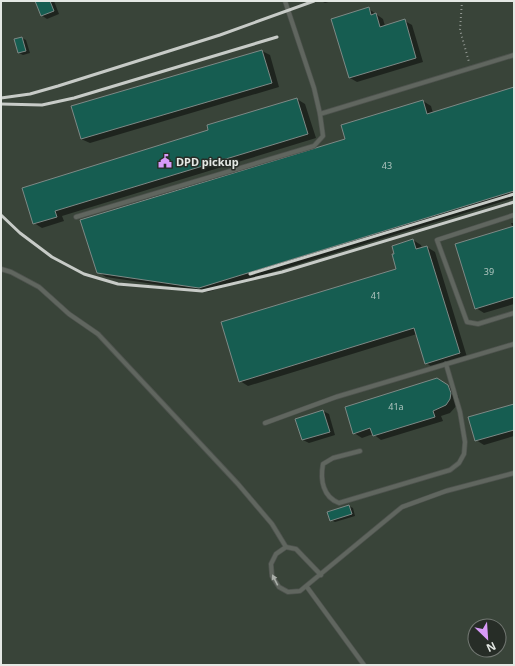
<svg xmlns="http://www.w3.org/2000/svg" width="515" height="666" viewBox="0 0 515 666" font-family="'Noto Sans',sans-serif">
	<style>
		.built { fill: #394439; fill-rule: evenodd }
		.shadow { fill: #0007 }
		.building { fill: #165d51; stroke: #7e8986 }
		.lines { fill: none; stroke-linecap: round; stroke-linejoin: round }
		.lane-casing { stroke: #4e534e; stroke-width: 5.5 }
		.path { stroke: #919791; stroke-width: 2; stroke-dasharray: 1 3; stroke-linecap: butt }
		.lane { stroke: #60665f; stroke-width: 4 }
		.rail { stroke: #c7cbc7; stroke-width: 3 }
		.oneway { fill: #a9aea8 }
		.labels { text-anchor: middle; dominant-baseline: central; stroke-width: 3; stroke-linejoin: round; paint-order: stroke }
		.number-label { font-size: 9px; fill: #b0c5bf }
		.poi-label { font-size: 11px; font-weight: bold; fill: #e4e8e4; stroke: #272d27; text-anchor: start }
	</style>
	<rect width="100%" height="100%" fill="#313831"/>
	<path class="built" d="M1,1h513v664h-513zM475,626h24v24h-24z"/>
	<g class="shadow">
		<path d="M36,1h18l5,13 -12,5 -6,-4z"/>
		<path d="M321,1h11l-7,2z"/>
		<path d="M369,9l14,10 2,7 20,-5 7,4 11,37 -66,20 -7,-4z"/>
		<path d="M22,38l4,2 4,13 -7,2 -4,-2z"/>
		<path d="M262,51l8,4 9,32 -189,56 -9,-4z"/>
		<path d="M514,88v110l-306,94 -102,-15 -8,-5 249,-133 76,-38 8,5 2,7z"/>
		<path d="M297,99l8,5 11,34 -254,78 2,5 -22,7 -8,-5 -11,-35 187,-57z"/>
		<path d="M511,223h3v81l-30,9 -8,-5 37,-80z"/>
		<path d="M413,240l8,5 1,4 5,-2 8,5 32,105 -33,11 -8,-5 -9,-29 -169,52 -8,-5 157,-112z"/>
		<path d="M445,384l11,7 3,7 -1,6 -8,9 -9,3 2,5 -62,19 -8,-6 -11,4 -8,-5z"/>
		<path d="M514,405v31l-30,9 -8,-5z"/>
		<path d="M323,411l6,3 6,21 -26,8 -6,-3 -6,-21z"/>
		<path d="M349,506l4,2 2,8 -20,6 -4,-2z"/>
	</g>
	<g class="building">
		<path d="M35,1h15l4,10 -13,5z"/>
		<path d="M369,7l2,8 5,-2 4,14 25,-8 11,39 -67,20 -18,-59z"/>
		<path d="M22,37l4,14 -8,2 -4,-14z"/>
		<path d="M262,50l10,33 -191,56 -10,-33z"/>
		<path d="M514,87v104l-315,97 -102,-15 -17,-53 265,-81 -4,-14 82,-25 4,14z"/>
		<path d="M297,98l11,36 -253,77 2,6 -24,7 -11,-36 186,-58 -1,-5z"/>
		<path d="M514,226v71l-39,12 -20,-65z"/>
		<path d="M413,239l3,10 11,-3 33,107 -35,11 -11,-36 -175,54 -18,-60 175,-53 -4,-15h2l-2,-8z"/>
		<path d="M437,378l11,7 3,8 -1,6 -4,6 -13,6 2,6 -62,19 -3,-8 -17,6 -8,-27z"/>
		<path d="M514,404v26l-39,11 -7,-24z"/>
		<path d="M323,410l7,22 -28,8 -7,-21z"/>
		<path d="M349,505l3,9 -22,7 -3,-9z"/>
	</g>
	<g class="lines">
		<g class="lane-casing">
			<g id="lane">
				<path d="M285,1l29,87 6,26"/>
				<path d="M514,215l-77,25 30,82 11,2 36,-11"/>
				<path d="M76,217l238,-71 9,-10 -3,-22 194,-59"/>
				<path d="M1,269l10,3 28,15 30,27 29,20 140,150 34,40 14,23"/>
				<path d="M265,423l71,-26 178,-53"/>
				<path d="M360,451l-27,7 -10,6c-3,16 0,33 16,39l111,-33 9,-7 5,-9 1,-12 -5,-30 -14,-48"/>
				<path d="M321,575l-25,-26 -10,-2 -10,7 -5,10 1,12 7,11 9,5 12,-1 102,-84 44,-16 68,-18"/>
				<path d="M307,587l57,78"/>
			</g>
		</g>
		<path class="path" d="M462,1l-2,29 9,32"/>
		<use href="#lane" class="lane"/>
		<g class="rail">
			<path d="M1,98l29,-4 28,-8 162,-51 94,-34"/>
			<path d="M1,104l41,1 32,-7 203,-61"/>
			<path d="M1,215l19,18 32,24 32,17 34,10 84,7 80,-19 232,-70"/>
			<path d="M250,274l264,-80"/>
		</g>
	</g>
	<defs><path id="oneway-solid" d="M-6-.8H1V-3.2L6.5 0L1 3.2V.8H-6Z"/></defs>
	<use class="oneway" href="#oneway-solid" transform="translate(275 580) rotate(-117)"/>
	<defs>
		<g id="civic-bare" transform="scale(1.08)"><path d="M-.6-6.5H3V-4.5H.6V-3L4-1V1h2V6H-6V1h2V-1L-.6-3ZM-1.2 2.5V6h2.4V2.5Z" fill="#d89af8" stroke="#272d27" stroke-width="2.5" paint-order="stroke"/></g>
	</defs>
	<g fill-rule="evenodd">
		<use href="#civic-bare" x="165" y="161"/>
	</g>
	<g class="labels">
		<g class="number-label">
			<text x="387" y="165">43</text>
			<text x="489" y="271">39</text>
			<text x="376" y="295">41</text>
			<text x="396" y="406">41a</text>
		</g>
		<g class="poi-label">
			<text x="176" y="161">DPD pickup</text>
		</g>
	</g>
	<rect width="515" height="666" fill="none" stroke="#e4e8e4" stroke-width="4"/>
	<g transform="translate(487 638) rotate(155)"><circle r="19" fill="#272d27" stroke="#737873"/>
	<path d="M0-3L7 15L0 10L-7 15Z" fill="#d89af8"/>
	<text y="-6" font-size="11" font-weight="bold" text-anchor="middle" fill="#e4e8e4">N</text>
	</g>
</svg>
